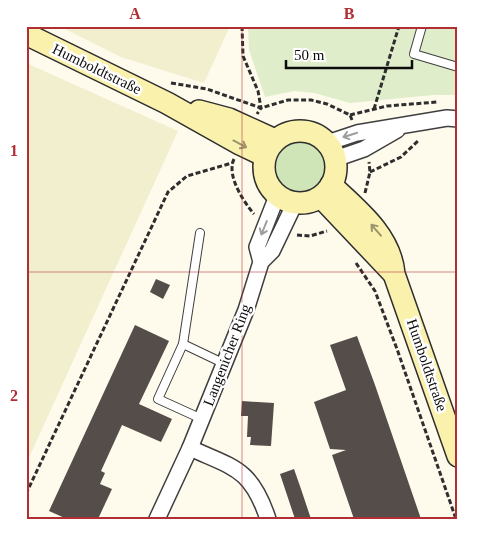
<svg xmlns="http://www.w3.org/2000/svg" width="484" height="545" viewBox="0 0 484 545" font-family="Georgia,serif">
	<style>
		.farmland { fill: #f1efce }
		.green { fill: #cfe5b8 }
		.pitch { fill: #e0edca }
		.building { fill: #544d49 }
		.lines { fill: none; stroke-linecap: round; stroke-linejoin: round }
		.lane-casing { stroke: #3f3f3f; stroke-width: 10 }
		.street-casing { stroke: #3f3f3f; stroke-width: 18 }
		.secondary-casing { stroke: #2e2e2e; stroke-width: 24 }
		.path { stroke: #2e2e2e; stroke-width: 3; stroke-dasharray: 5 2.5; stroke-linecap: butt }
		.lane { stroke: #fff; stroke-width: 8 }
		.street { stroke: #fff; stroke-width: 15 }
		.secondary { stroke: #f9f1ac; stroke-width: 21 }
		.oneway { stroke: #9e9e9e }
		.oneway2 { stroke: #9a956c }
		.grid { fill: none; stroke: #b12e33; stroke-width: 1; stroke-opacity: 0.55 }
		.labels { text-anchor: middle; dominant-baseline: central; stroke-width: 5; stroke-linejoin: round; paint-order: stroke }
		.street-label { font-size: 15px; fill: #0c0c0c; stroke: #fff }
		.neatline { fill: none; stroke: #b12e33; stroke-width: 2 }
		.grid-label { font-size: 16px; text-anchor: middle; font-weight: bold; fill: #b12e33 }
	</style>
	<rect width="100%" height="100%" fill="#fefaec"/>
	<g class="farmland">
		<path d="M59,26h171l-26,57 -83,-26z"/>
		<path d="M26,63l152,68 -152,333z"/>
	</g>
	<circle class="green" cx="301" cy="167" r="25"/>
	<path class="pitch" d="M248,26h210v69h-25l-83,8 -36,-10 -20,-2 -29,6 -16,-47z"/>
	<g class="building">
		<path d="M156,279l14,6 -7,14 -13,-7z"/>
		<path d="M135,325l34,16 -30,63 33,15 -11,23 -39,-17 -21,46 4,2 -5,11 12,5 -14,30h-31l-18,-8z"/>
		<path d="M357,336l18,49 46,134h-67l-22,-64 14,-5 -16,-1 -16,-47 32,-12 -16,-45z"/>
		<path d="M242,401l32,2 -3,43 -21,-1 1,-8h-4l1,-21h-7z"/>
		<path d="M294,469l7,20 10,30h-16l-15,-45z"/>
	</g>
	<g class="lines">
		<g class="lane-casing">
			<g id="lane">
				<path d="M422,26l-8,28 44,13"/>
				<path d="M183,344l17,-111"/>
				<path d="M202,419l-44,-20 25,-55 42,20"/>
			</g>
		</g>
		<g class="street-casing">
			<g id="street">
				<path d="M327,143l30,-10 90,-15 11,1"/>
				<path d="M335,159l29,-10 33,-19"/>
				<path d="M261,262l11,-11 23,-48"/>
				<path d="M190,448c44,20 61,20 78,71"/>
				<path d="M157,519l33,-71 56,-138 15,-48 -4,-15 20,-51"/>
			</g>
		</g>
		<g class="secondary-casing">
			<g id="secondary">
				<path d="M26,34l141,69 73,41 25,12"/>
				<path d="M199,111l30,8 46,21"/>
				<circle cx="300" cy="167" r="36"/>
				<path d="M331,185c27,25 60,51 63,89l64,182"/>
				<path d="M321,197l71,75"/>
			</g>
		</g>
		<g class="path">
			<path d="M242,26l1,30 15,35 3,17 -4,6"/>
			<path d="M171,83l36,6 54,19 27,-8h23l16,4 23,11 2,5"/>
			<path d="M374,109l25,-83"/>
			<path d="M350,115l37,-9 50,-4"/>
			<path d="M234,159c-8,17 10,43 20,55"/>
			<path d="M370,172l31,-15 18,-17"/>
			<path d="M365,193l5,-21 -1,-10"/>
			<path d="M297,235l13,1 17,-5"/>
			<path d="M356,263l19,28 22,58 59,170"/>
			<path d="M26,494l142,-302 19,-16 45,-13"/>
		</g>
		<use href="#lane" class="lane"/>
		<use href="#street" class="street"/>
		<use href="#secondary" class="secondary"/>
	</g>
	<defs><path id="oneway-shaft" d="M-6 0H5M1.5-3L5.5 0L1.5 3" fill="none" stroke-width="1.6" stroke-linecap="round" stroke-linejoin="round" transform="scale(1.25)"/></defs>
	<g class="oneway">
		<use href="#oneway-shaft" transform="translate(350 135) rotate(162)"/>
		<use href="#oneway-shaft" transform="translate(264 228) rotate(112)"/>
	</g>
	<g class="oneway2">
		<use href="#oneway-shaft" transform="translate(240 144) rotate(28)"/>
		<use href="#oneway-shaft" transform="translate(376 230) rotate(-131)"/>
	</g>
	<path class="grid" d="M242,26v493M26,272h432"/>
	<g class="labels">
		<g class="street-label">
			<text transform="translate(97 69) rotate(26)">Humboldtstraße</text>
			<text transform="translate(227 355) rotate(-69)">Langenicher Ring</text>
			<text transform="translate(427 365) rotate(71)">Humboldtstraße</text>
		</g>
	</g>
	<rect width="484" height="545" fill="none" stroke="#ffffff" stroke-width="55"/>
	<path d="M286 60v8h126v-8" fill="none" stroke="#0c0c0c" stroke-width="2.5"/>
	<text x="294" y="60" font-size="15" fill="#0c0c0c" stroke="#ffffff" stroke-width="4" paint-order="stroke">50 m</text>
	<rect x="28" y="28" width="428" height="490" class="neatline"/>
	<g class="grid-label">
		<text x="135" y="19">A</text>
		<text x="349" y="19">B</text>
		<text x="14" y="156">1</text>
		<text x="14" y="401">2</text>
	</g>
</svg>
